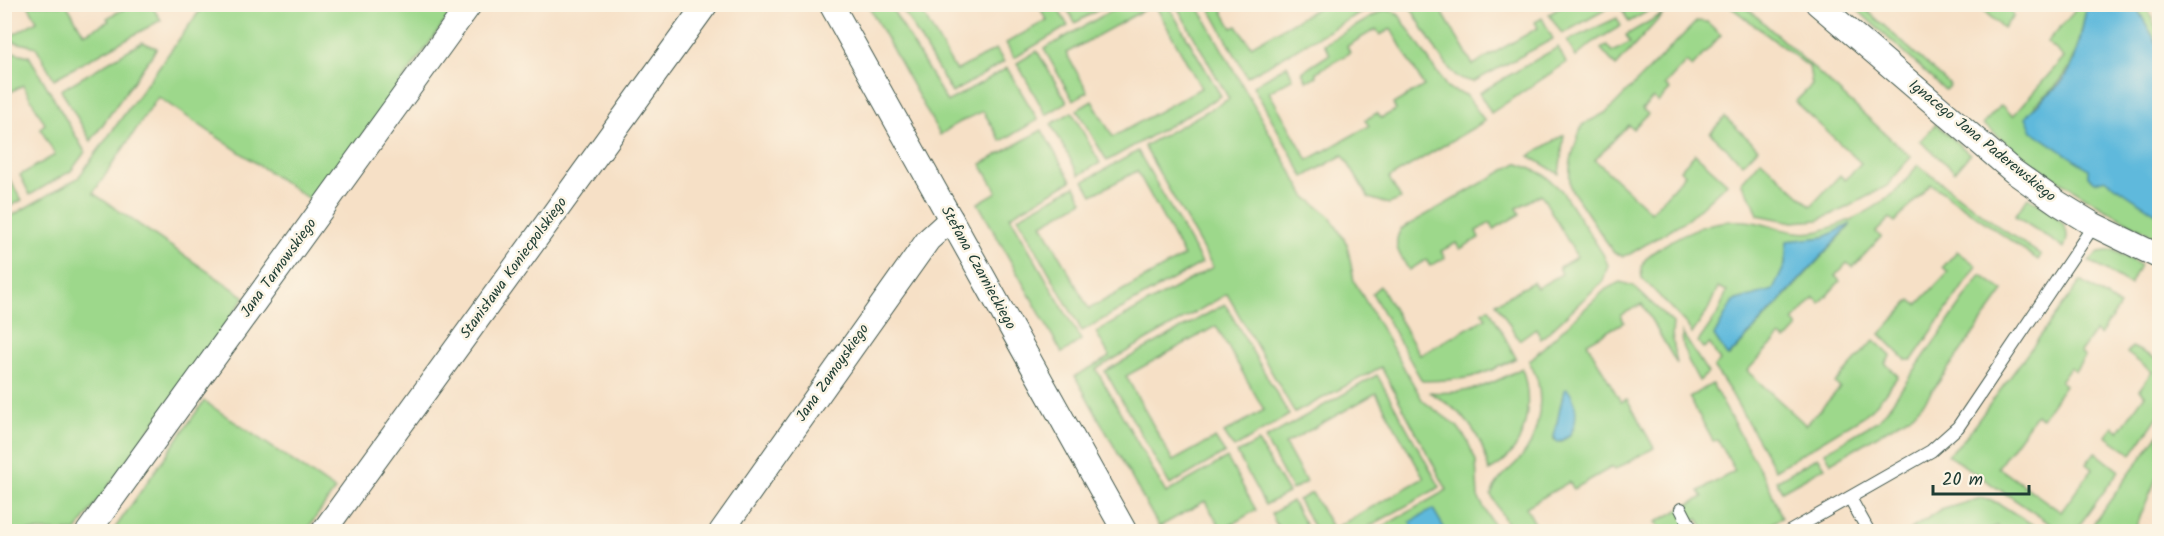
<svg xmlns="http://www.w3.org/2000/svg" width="2164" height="536" viewBox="0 0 2164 536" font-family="Kalam,sans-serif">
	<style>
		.green { fill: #9dd88b; stroke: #5e8a60; stroke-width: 1.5; fill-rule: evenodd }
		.water { fill: #5eb9dc; stroke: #3e7b88; stroke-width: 1.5 }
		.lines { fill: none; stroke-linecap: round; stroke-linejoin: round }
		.service-casing { stroke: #3f554a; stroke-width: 14 }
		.minor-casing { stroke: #3f554a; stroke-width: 26 }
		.service { stroke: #fff; stroke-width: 12 }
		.minor { stroke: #fff; stroke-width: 24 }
		.labels { text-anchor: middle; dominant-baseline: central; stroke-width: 5; stroke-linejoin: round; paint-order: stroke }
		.street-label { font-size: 15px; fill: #1f3d34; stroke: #fcf5e5 }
	</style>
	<rect width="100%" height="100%" fill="#fcf5e5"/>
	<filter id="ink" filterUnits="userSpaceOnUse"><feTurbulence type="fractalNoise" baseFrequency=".0167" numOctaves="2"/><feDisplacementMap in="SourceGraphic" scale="12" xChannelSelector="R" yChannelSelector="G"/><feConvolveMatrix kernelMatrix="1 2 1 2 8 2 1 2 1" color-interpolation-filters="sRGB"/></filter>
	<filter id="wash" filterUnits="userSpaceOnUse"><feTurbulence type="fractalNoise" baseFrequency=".008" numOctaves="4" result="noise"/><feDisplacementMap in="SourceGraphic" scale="24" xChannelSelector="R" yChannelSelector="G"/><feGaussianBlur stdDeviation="1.35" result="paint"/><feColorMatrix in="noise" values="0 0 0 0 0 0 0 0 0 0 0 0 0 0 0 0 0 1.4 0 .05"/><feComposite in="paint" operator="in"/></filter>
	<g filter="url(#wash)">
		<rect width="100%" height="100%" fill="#f6e0c6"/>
		<g class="green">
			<path d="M1123,4l30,1 -87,48 22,39 -15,8 -29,-51z"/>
			<path d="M28,5h39l17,29 25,-13 -2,-3 24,-13h20l10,15 -107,59 -18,-32 -25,-6 -2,-4 28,-16z"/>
			<path d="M204,5h253l-142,198 -157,-106 -65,96 152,104 -169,234h-71l-1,-311 74,-42z"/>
			<path d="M868,5h22l57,97 60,-34 31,52 -37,21 -18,-30 -27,13 -16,11z"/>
			<path d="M900,5h18l38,66 40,-22 8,13 -52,31z"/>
			<path d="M1038,5h18l12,21 -54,32 -8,-15 41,-23z"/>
			<path d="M1065,5h42l-32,18z"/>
			<path d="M1155,5h13l53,91 -114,65 -30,-51 15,-9 21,36 88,-49z"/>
			<path d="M1176,5h21l108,191 25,20 17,28 7,37 69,120 34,25 10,14 9,21 2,36 19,34h-122l72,-41 -66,-123 -86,46 -68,-119 -131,75 70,124 61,-35 29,52 -34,20 -17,-29 -46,26 -84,-151 35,-19 -14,-25 117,-65 -69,-121 85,-47z"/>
			<path d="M1208,5h11l13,23 5,-2 14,20 72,-41h51l-127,72z"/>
			<path d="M1409,5h29l35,60 65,-37 -3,-6 7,-4 11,21 -80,43 -17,-5 -19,-25z"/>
			<path d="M1565,5v-1l49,1 -52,29 -13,-20z"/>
			<path d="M1619,5h40l-30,17z"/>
			<path d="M1728,5h16l167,152 -24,29 -47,25 -22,9 -25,2 -35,-7 -5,-14 -12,-18 20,-23 50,46 29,-31 5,5 16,-17 -66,-61 17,-17 -3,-18z"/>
			<path d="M1852,5h9l89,80 -5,5z"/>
			<path d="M1977,5h34l2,12 -10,11z"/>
			<path d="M2075,5h12c-11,48 -10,68 -52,99l-3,27 57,38 -1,7 7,6 10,-3 54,36v24c-62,-33 -121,-69 -176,-115l18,-19 12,11 51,-59 -17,-15 27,-30z"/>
			<path d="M2135,5h10l14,28v14z"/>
			<path d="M1384,10l9,1 6,4 49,74 18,6 19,26 -96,57 12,21 -12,5 -20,-6 -26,-43 -39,22 -51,-91 34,-21 6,13 -24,14 39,68 61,-34 -4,-6 12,-7 4,5 15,-8 -3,-6 31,-18 -33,-57 -11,6 -4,-6 -29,17 3,7 -34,19 1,4 -10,5 -5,-9 28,-18 -6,-10z"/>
			<path d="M1664,13l-48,53 -15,-17 6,-4 5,7 18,-9 -4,-8z"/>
			<path d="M1617,18l4,8 -29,17 -16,14 -9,-16z"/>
			<path d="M1697,21l10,1 14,13 -29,32 -6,-5 -21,23 5,5 -12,12 -5,-4 -11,11 6,5 -15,15 -5,-4 -33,35 56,52 34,-37 -5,-5 15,-16 32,29 -39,36 -58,35 -7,2 -9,-3 -43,-64c-5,-23 4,-43 11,-64l25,-13z"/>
			<path d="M142,42l15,6 -66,93 -30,-51z"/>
			<path d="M5,44l3,7 21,5 56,96 -14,19 -41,24 -10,-20 35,-20 -15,-27 5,-4 -22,-39 -18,10z"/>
			<path d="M1558,47l8,16 -75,50 -12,-20z"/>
			<path d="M1037,51l30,51 -21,13 -29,-52z"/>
			<path d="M1072,112l28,51 -21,12 -28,-51z"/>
			<path d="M1725,117l33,31 -15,16 -33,-31z"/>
			<path d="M1936,124l34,30 -15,18 -35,-31z"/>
			<path d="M1042,130l29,51 -61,35 71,124 -19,13 -84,-150 19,-11 -16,-28z"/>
			<path d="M1564,135l-5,39 -30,-18z"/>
			<path d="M1138,151l64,112 -120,68 -64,-114 57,-31 8,15 -41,23 47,85 95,-53 -47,-85 -45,24 -8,-14z"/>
			<path d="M1517,163l26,11 19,17 41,63 5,11 -5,16 -62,58 -5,-11 -17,12 -23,-37 37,-21 4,6 25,-14 -3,-7 18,-10 -36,-63 -24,14 3,6 -26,15 -4,-6 -14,8 3,7 -19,11 -4,-6 -15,8 4,7 -15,8 -4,-6 -17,10c-9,-15 -18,-24 -8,-41z"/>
			<path d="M1918,165l84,64 39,26 -3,5 -107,-76 -36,38 -5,-4 -14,14 5,5 -28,30 -6,-4 -12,13 5,5 -20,22 -6,-5 -21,23 5,6 -12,13 -6,-4 -33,35 59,54 34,-37 -5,-5 39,-43 17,16 -6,7 13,13 -19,25 -15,15 -89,54 -44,-77 -17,-26 6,-6 -10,-17 -7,4 -5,-6 19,-27 10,-24 -9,-4 -10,23 -16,24 -5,-9 -45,-47c-3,-16 6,-23 19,-31 28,-18 58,-30 92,-25 23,4 43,15 67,9 26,-8 54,-21 74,-38 9,-8 16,-19 24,-28zM1850,226l-121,131h-1l-14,-21 19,-35 40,-10 12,-26 2,-24 38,-4z"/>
			<path d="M5,172l17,28 -17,9 -1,-37z"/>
			<path d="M2028,197c17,12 49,26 36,51l-49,-32z"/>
			<path d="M2113,250l27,15 -10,20 -41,-24 10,-9z"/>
			<path d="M1957,251l20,15 -65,94h-6l-26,-26 31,-34 6,5 31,-33 -5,-5z"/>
			<path d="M1981,275l23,16 -79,110 -12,13 -82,49 -6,-11 52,-31 9,-10z"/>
			<path d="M2081,281l39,25 -20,29 -5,-4 -15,21 5,5 -10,14 -5,-4 -10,14 5,4 -23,33 -6,-3 -38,52 63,45 31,-43 -6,-5 9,-12 24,19 -44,60h-14l-113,-76 17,-17z"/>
			<path d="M1620,282l13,4 40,37 -1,11 5,30 -35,-60 -21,11 3,7 -37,21 34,59 6,-3 27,49 -40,22 -2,-3 -38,22 -5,-7 -43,25 13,24h-28l-20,-36c5,-16 18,-24 29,-36 17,-18 23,-52 18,-76 -1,-7 -6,-15 -9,-22l77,-72zM1564,390c10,18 20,39 -4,52l-6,-2v-3z"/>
			<path d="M1380,286l40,69 66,-37 -4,-6 7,-4 27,50c-38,21 -51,22 -94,23l-50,-88z"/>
			<path d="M1225,304l64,111 -55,33 -10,-15 40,-23 -48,-84 -90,50 47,85 42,-23 10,15 -55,32 -65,-114z"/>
			<path d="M1682,333l26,40 -9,8c-9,-16 -17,-30 -17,-48z"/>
			<path d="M2132,347l27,13v55l-27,39 -26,-18 7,-9 6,4 26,-36 -6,-5 13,-18 -25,-19z"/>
			<path d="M1522,368c12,37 5,84 -33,103 -7,-39 -26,-60 -60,-79 39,3 60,-6 93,-24z"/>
			<path d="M1377,375l63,112 -79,44h-45l-18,-31 14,-7 21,36 91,-51 -48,-85 -91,51 21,38 -14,8 -27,-51z"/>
			<path d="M1712,384l57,102 13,32 -27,14 -49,-1 -8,-12 -22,12h-14l-6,-9 47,-25 -4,-6 36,-20 -17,-31 -5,1 -24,-44z"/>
			<path d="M204,401l131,89 -29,41h-193z"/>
			<path d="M2159,433v39l-25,59h-46z"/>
			<path d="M1258,442l30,51 -23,12 -28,-52z"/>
			<path d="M1818,457l7,10 -43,24 -6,-10z"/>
			<path d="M1981,498l17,5 45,28h-42l-4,-5 -10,5h-79l33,-21z"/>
			<path d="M1292,501l17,30h-29l-9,-17z"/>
		</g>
		<g class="water">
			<path d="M2087,5h48l24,42v168l-54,-36 -10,3 -7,-6v-7l-56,-38 -6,-14c10,-14 22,-21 34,-33 19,-20 21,-53 27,-79z"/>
			<path d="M1851,224l-123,133 -14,-21 19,-35 40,-11 12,-25 2,-24 38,-4z"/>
			<path d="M1567,389c14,14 12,49 -10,53l-3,-5 10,-47z"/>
			<path d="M1433,509l13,22h-30l-6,-9z"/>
		</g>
	</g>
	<g filter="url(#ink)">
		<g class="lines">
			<g class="service-casing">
				<g id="service">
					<path d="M1850,498l19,34"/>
					<path d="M1681,509l12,23"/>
					<path d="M1789,532l142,-81 27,-24 136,-202"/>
				</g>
			</g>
			<g class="minor-casing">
				<g id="minor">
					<path d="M831,4l294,528"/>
					<path d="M1818,4l195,167 45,32 36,22 66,32"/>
					<path d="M88,532l382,-528"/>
					<path d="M323,532l383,-528"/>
					<path d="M721,532l207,-292 23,-21"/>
				</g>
			</g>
			<use href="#service" class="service"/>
			<use href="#minor" class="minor"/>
		</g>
	</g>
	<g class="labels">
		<g class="street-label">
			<text transform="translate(1982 141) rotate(39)">Ignacego Jana Paderewskiego</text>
			<text transform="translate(279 268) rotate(-54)">Jana Tarnowskiego</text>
			<text transform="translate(514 268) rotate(-54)">Stanisława Koniecpolskiego</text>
			<text transform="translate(978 268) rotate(61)">Stefana Czarnieckiego</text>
			<text transform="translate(833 373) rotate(-55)">Jana Zamoyskiego</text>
		</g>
	</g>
	<rect width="2164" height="536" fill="none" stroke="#fcf5e5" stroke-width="24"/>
	<path d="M1933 485v9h96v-9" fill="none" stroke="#1f3d34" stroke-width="3"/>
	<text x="1942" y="485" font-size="18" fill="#1f3d34" stroke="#fcf5e5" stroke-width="4.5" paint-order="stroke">20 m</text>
</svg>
